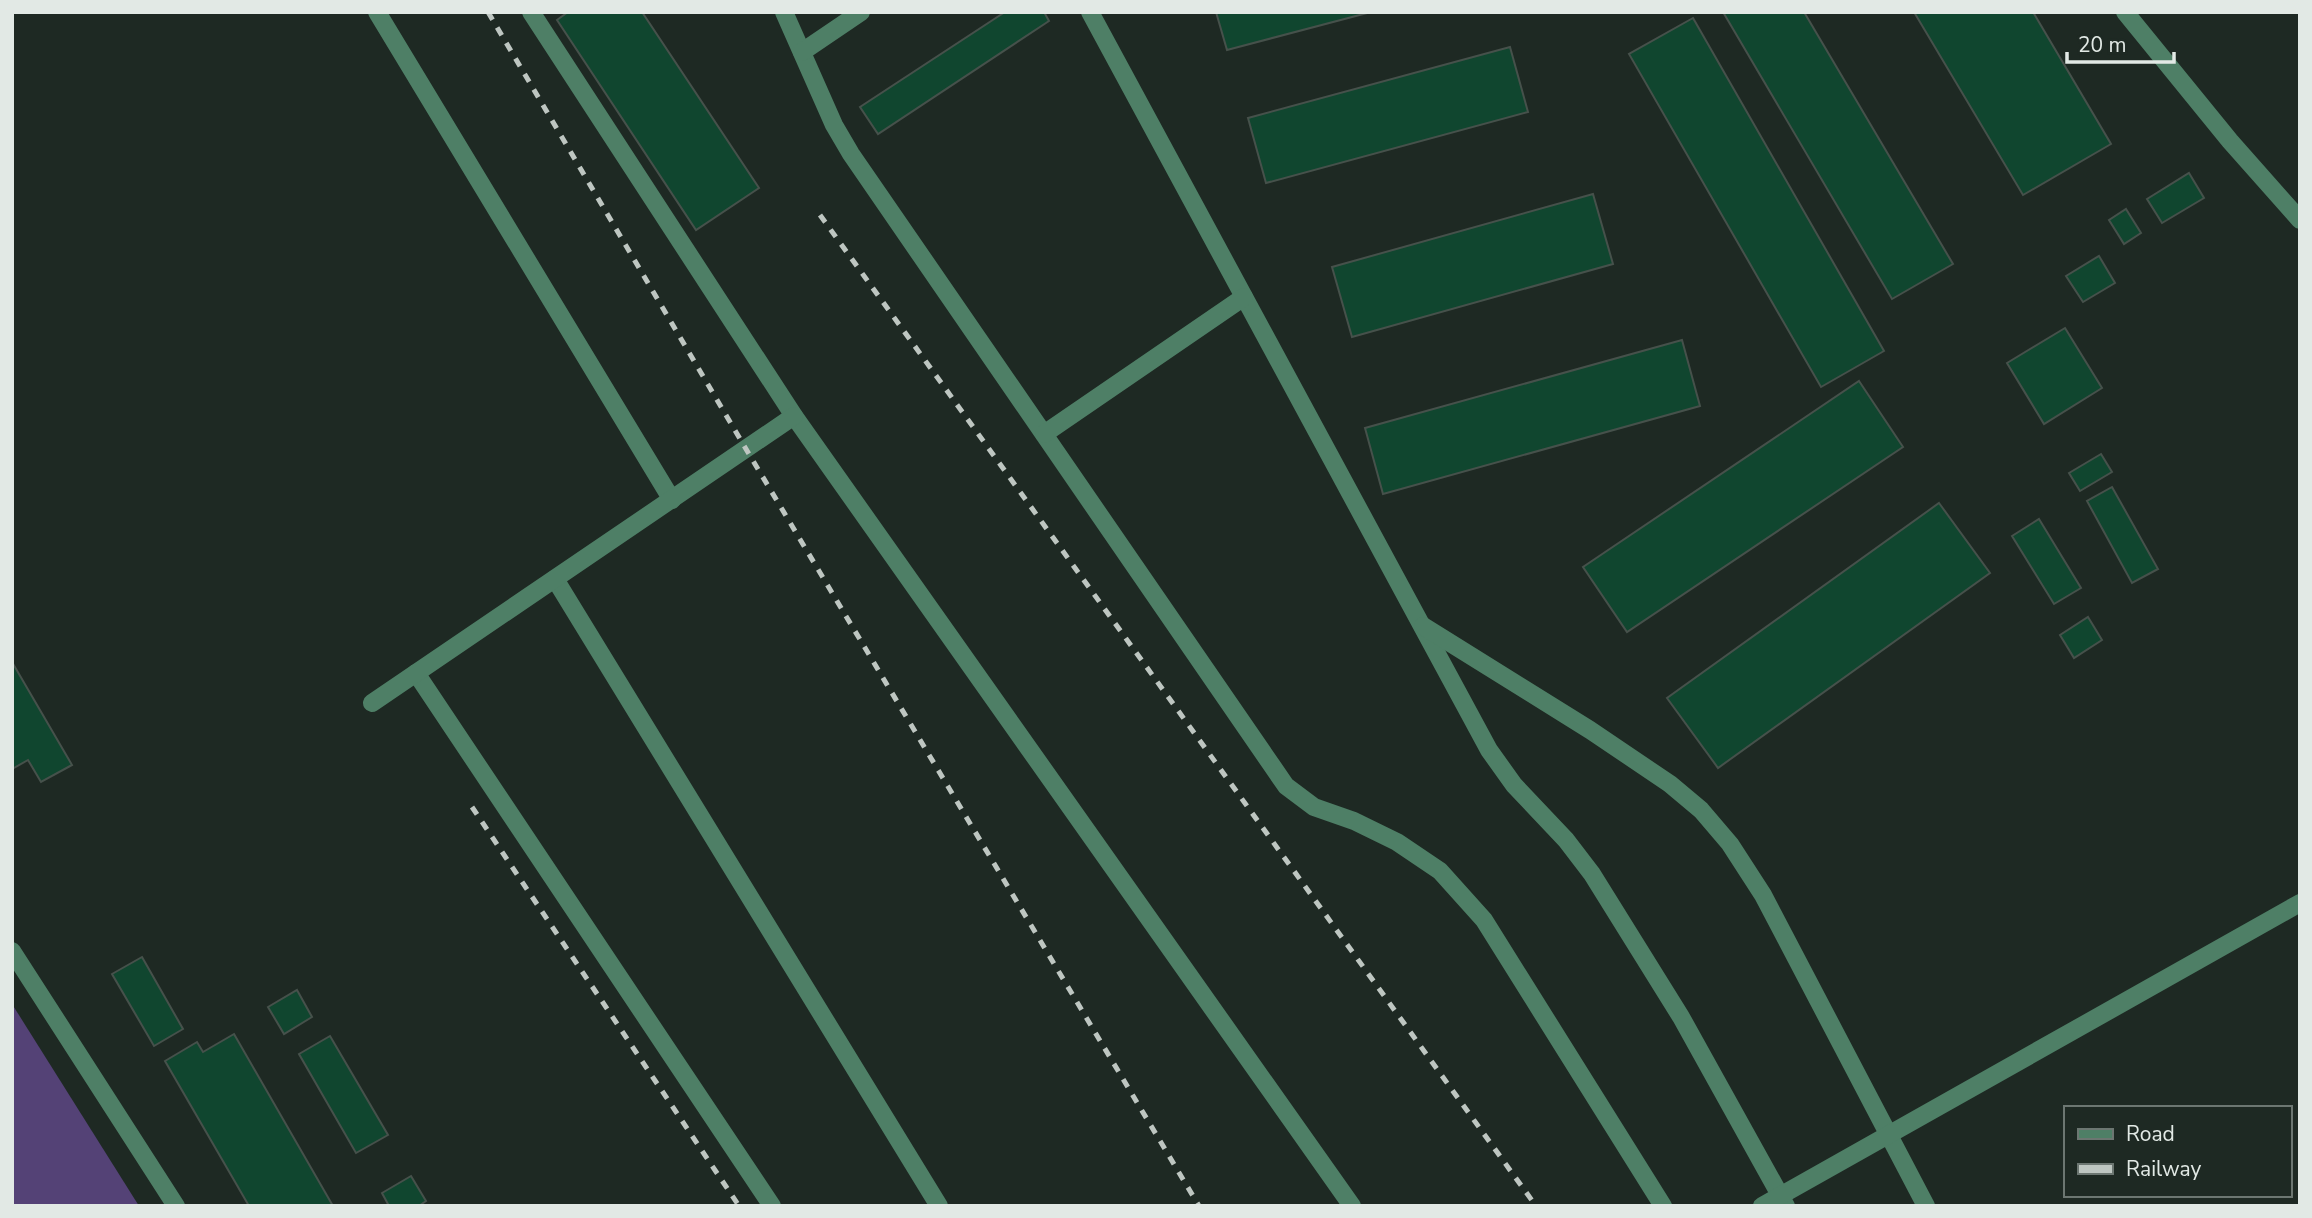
<svg xmlns="http://www.w3.org/2000/svg" width="2312" height="1218" viewBox="0 0 2312 1218" font-family="'Nunito Sans',sans-serif">
	<style>
		.forest { fill: #544276 }
		.building { fill: #10462f; stroke: #46514b; stroke-width: 2 }
		.lines { fill: none; stroke-linecap: round; stroke-linejoin: round }
		.minor { stroke: #4e7f66; stroke-width: 18 }
		.rail { stroke: #bec6c1; stroke-width: 5; stroke-dasharray: 9 9; stroke-linecap: butt }
	</style>
	<rect width="100%" height="100%" fill="#1e2923"/>
	<path class="forest" d="M12,1004l127,202h-127z"/>
	<g class="building">
		<path d="M568,12h74l117,176 -63,42 -139,-210z"/>
		<path d="M1005,12h39l5,9 -171,113 -18,-27z"/>
		<path d="M1216,12h155l-144,38z"/>
		<path d="M1723,12h81l149,252 -61,35z"/>
		<path d="M1914,12h119l78,132 -88,51z"/>
		<path d="M1693,18l191,333 -63,36 -192,-333z"/>
		<path d="M1510,47l18,65 -262,71 -18,-65z"/>
		<path d="M2189,173l15,25 -42,25 -15,-24z"/>
		<path d="M1593,194l20,70 -261,73 -20,-70z"/>
		<path d="M2126,209l15,24 -17,11 -15,-24z"/>
		<path d="M2099,256l16,27 -32,19 -17,-26z"/>
		<path d="M2065,328l37,60 -58,36 -37,-61z"/>
		<path d="M1682,340l18,66 -317,88 -18,-66z"/>
		<path d="M1859,381l44,66 -276,185 -44,-65z"/>
		<path d="M2101,454l11,18 -32,19 -11,-18z"/>
		<path d="M2112,487l46,82 -26,14 -45,-82z"/>
		<path d="M1939,503l51,70 -272,195 -51,-70z"/>
		<path d="M2039,519l42,69 -27,16 -42,-68z"/>
		<path d="M2088,617l14,23 -28,18 -14,-23z"/>
		<path d="M12,662l60,103 -31,17 -13,-22 -16,9z"/>
		<path d="M142,957l41,72 -29,17 -42,-72z"/>
		<path d="M297,990l15,27 -28,17 -16,-27z"/>
		<path d="M234,1034l99,172h-84l-84,-145 32,-19 6,10z"/>
		<path d="M330,1036l58,99 -32,18 -57,-99z"/>
		<path d="M411,1176l15,25 -7,5h-30l-7,-13z"/>
	</g>
	<g class="lines">
		<g class="minor">
			<path d="M377,12l295,488"/>
			<path d="M531,12l263,404 558,790"/>
			<path d="M784,12l50,113 17,29 435,632 28,21 40,14 43,21 43,29 44,49 179,286"/>
			<path d="M1090,12l399,738 25,35 52,55 26,34 89,143 105,189"/>
			<path d="M2125,12l105,129 70,79"/>
			<path d="M802,52l59,-40"/>
			<path d="M1044,434l200,-137"/>
			<path d="M555,579l384,627"/>
			<path d="M1423,626l167,104 80,54 31,26 29,34 33,51 163,311"/>
			<path d="M416,673l356,533"/>
			<path d="M372,703l422,-287"/>
			<path d="M12,951l164,255"/>
			<path d="M1762,1206l538,-303"/>
		</g>
		<g class="rail">
			<path d="M488,12l258,437 453,757"/>
			<path d="M820,215l716,991"/>
			<path d="M472,807l267,399"/>
		</g>
	</g>
	<rect width="2312" height="1218" fill="none" stroke="#e2e9e5" stroke-width="28"/>
	<rect x="2064" y="1106" width="228" height="91" fill="#1e2923" stroke="#6c7671" stroke-width="2"/>
	<rect x="2078" y="1129" width="35" height="10" fill="#4e7f66" stroke="#6c7671" stroke-width="2"/>
	<text x="2126" y="1141" font-size="21" fill="#e2e9e5">Road</text>
	<rect x="2078" y="1164" width="35" height="10" fill="#bec6c1" stroke="#6c7671" stroke-width="2"/>
	<text x="2126" y="1176" font-size="21" fill="#e2e9e5">Railway</text>
	<path d="M2067 52v10h107v-10" fill="none" stroke="#e2e9e5" stroke-width="3.5"/>
	<text x="2078" y="52" font-size="21" fill="#e2e9e5" stroke="#1e2923" stroke-width="5" paint-order="stroke">20 m</text>
</svg>
